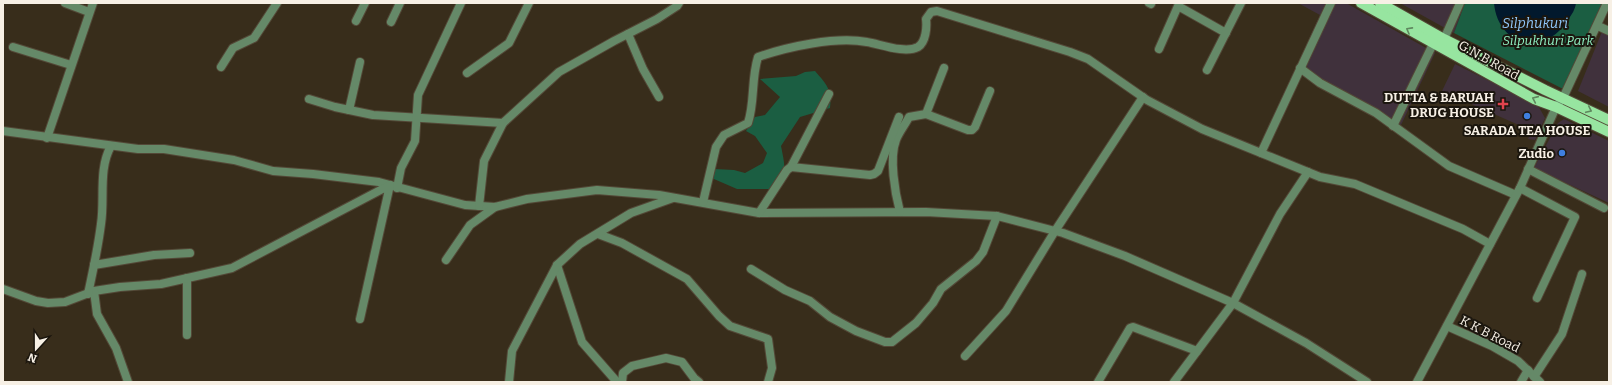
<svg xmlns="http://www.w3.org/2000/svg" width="1612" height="385" viewBox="0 0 1612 385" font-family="Bitter,serif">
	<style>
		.commercial { fill: #40313c }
		.green { fill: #1b5e42 }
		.water { fill: #02192d }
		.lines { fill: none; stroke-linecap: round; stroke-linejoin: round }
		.street-casing { stroke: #534837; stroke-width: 10 }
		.primary-casing { stroke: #534837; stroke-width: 12 }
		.street { stroke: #658968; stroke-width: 8 }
		.primary { stroke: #97e5a0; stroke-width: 10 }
		.oneway { stroke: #5f885e }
		.health-dot { fill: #e0444e; stroke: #1b160e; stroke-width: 1.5 }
		.shop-dot { fill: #3f7fe0; stroke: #1b160e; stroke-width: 1.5 }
		.labels { text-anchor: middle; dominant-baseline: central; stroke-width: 4; stroke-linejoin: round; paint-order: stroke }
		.park-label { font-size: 13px; font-style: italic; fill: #8eefc1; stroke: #1b160e }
		.street-label { font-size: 13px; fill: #f7f0e5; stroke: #1b160e }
		.poi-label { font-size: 13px; font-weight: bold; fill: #f7f0e5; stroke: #1b160e; text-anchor: end }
		.water-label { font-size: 14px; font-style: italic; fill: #8fc5f7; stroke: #1b160e }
	</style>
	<rect width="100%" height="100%" fill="#382d1b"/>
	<g class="commercial">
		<path d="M1298,3h48l89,50 -34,72 -105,-57 24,-53z"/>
		<path d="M1400,3h62l2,2 -10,28z"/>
		<path d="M1603,29l6,3v75l-31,-16z"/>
		<path d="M1455,64l81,40 4,5 5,9 -10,22 -7,-1 4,-8 -90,-40z"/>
		<path d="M1564,119l45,22v62l-75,-35 24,-45z"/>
	</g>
	<g class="green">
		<path d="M1465,3h139l-39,87 -111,-57z"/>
		<path d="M815,71c12,14 17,18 15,37l-30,9 -19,29c4,20 6,25 -4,43h-40l-30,-13 8,-7 19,1 11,3 18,-10 4,-10 -12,-17 -9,-5 9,-14 10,-2 15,-18 -20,-18 36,-3 9,-4z"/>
	</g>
	<path class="water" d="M1494,3h82c-1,7 -4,11 -8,17 -23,37 -70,27 -74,-17z"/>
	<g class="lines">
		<g class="street-casing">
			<g id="street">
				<path d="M65,3l24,9"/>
				<path d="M1149,3l2,1"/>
				<path d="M356,21l9,-18"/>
				<path d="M391,22l9,-19"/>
				<path d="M1598,26l11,5"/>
				<path d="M628,34l15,35 16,28"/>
				<path d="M1444,39l16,-36"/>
				<path d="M13,47l58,18"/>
				<path d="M1159,49l19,-43 48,27"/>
				<path d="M221,67l12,-19 21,-10 23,-35"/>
				<path d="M1300,68l20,15 56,30 73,53 67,29"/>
				<path d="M1207,70l34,-67"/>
				<path d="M467,73l42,-30 20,-40"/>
				<path d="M309,99l26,8 38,8 130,8 56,-51 55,-31 43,-22 20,-13 2,-3"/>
				<path d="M349,110l11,-48"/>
				<path d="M926,114l42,16h4l3,-3 15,-36"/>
				<path d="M1393,126l40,-82"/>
				<path d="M3,131l135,18h26l70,11 39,11 40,3 66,8 86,23 30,2 32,-8 70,-9 62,5 100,18 167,-1 71,4 66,17 62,23 108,47 73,40 61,39"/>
				<path d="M47,138l46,-135"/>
				<path d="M1261,153l70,-150"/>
				<path d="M791,167l38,-73"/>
				<path d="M1528,169l76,39"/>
				<path d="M397,188l4,-20 14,-27 3,-46 43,-92"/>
				<path d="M1520,188l55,29 -38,81"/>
				<path d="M703,202l13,-55 8,-12 24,-12c7,-21 3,-44 10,-66 29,-10 78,-21 109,-15 13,2 38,12 51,5 8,-5 9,-20 8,-28l5,-7 6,-1 133,41 18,7 59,41 55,29 118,48 35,7 108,45 27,15"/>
				<path d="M479,206l5,-45 19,-38"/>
				<path d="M900,212c-5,-19 -11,-54 -4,-72 3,-8 9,-15 13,-23l17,-3 18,-46"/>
				<path d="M759,213l28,-43 4,-3 79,8 4,-1 4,-3 21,-54"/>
				<path d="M598,234l24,9 65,36 32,37 11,10 38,13 4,29 -4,14"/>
				<path d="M446,260l24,-35 25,-18"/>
				<path d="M94,265l60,-10 36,-2"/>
				<path d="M557,265l25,77 35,40"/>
				<path d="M751,269l34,21 25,11 20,16 26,14 29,11h7l24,-19 17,-20 8,-14 35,-28 7,-9 14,-36"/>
				<path d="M187,278v57"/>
				<path d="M3,289l33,12 12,2 17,-1 29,-11 26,-4 41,-3 71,-16 158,-83 -30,134"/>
				<path d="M94,291l3,23 19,34 12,34"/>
				<path d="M88,294c5,-23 10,-46 13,-70 4,-25 -3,-55 10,-78"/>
				<path d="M1447,326l45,20 26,15 22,21"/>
				<path d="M965,356l41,-45 49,-80 88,-134"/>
				<path d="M1534,377l28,-43 20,-60"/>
				<path d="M509,382l3,-31 45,-86 23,-21 51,-31 42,-15"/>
				<path d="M622,382l1,-9 9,-7 34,-8 16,4 12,16 5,4"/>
				<path d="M1098,382l32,-54 3,-1 64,24"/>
				<path d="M1174,382l59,-79 47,-89 28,-42"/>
				<path d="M1417,382l103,-194 36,-81 7,-9 44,-95"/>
				<path d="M1521,382l7,-12"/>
			</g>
		</g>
		<g class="primary-casing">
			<g id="primary">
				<path d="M1361,3l173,96 22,8 53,25"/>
				<path d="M1380,3l64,36 101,51 64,30"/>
			</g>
		</g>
		<use href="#street" class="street"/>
		<use href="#primary" class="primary"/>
	</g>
	<defs><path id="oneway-chevron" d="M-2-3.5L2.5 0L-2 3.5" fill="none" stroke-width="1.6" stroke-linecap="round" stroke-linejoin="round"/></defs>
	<g class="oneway">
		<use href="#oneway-chevron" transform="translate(1409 30) rotate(-151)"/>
		<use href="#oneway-chevron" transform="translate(1535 99) rotate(-156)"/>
		<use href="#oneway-chevron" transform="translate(1589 110) rotate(25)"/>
	</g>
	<path class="health-dot" d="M1501 98h4v4h4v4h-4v4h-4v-4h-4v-4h4z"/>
	<g class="shop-dot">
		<circle cx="1527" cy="116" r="4"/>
		<circle cx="1562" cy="153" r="4"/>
	</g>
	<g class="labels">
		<g class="park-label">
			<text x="1548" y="40">Silpukhuri Park</text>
		</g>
		<g class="street-label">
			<text transform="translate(1489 60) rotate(29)">G.N.B Road</text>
			<text transform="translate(1490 334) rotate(27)">K K B Road</text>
		</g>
		<g class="poi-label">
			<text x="1494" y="97">DUTTA &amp; BARUAH<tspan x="1494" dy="15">DRUG HOUSE</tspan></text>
			<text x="1527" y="130" text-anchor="middle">SARADA TEA HOUSE</text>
			<text x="1554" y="153">Zudio</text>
		</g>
		<g class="water-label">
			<text x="1535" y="23">Silphukuri</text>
		</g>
	</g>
	<rect width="1612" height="385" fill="none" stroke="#f7f0e5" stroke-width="8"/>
	<g transform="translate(36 349) rotate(201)" stroke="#1b160e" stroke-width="3" paint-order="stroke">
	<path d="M0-3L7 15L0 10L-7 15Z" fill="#f7f0e5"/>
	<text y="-6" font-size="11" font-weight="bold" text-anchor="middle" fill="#f7f0e5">N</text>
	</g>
</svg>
